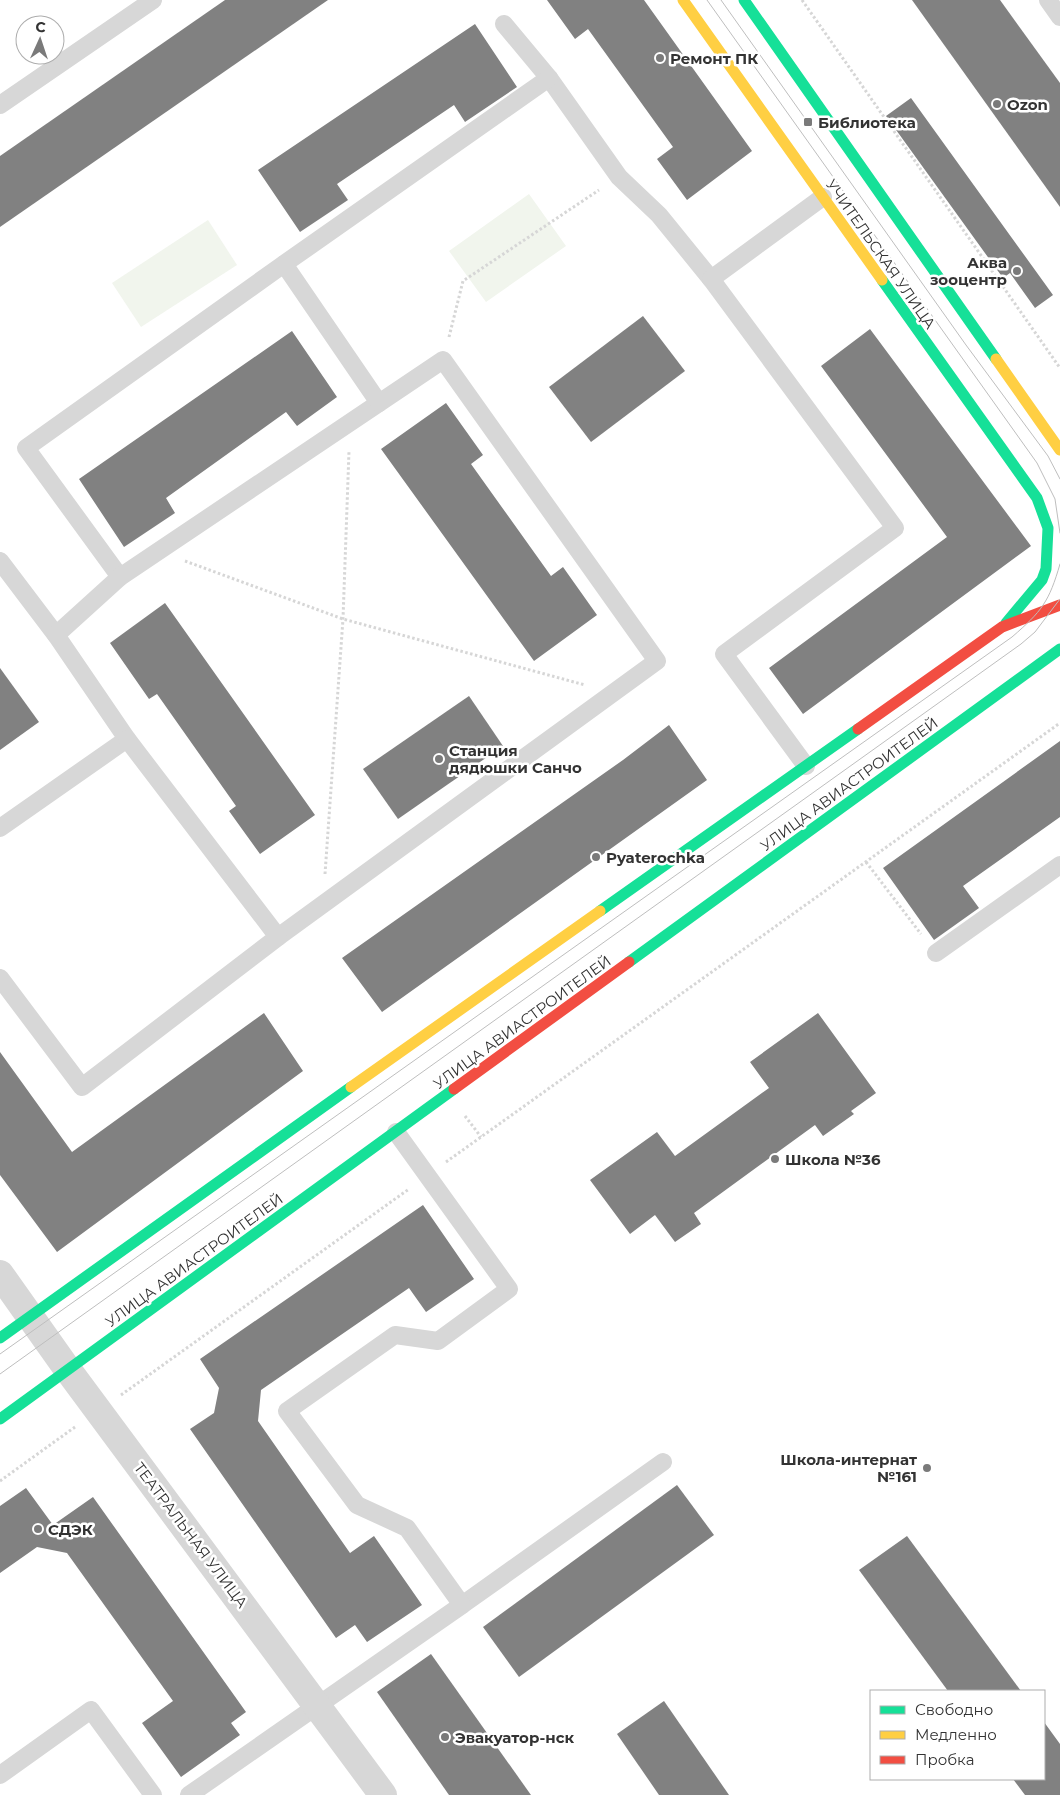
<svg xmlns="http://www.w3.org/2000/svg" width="1060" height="1795" viewBox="0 0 1060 1795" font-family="Montserrat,sans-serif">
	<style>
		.green { fill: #f1f5ed }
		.building { fill: #818181 }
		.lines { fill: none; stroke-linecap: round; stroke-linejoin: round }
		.path { stroke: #d6d6d6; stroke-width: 3; stroke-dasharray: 2.5 2.5; stroke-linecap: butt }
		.lane { stroke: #d7d7d7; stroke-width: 18 }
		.street { stroke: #d7d7d7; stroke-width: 28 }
		.fast { stroke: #16e098; stroke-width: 11 }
		.slow { stroke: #ffcf43; stroke-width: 11 }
		.jam { stroke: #f24e42; stroke-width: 11 }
		.tram { stroke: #bebebe; stroke-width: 1 }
		.poi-dot { fill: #7a7a7a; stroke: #fff; stroke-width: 2 }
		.labels { text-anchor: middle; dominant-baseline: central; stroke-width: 5; stroke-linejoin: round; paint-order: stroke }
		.poi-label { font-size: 15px; font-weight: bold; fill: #333; stroke: #fff; text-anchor: start }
		.street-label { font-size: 15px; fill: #333; stroke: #fff }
	</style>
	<rect width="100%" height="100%" fill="#fff"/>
	<g class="green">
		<path d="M529,194l37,52 -80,56 -37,-51z"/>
		<path d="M208,220l29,45 -96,62 -29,-44z"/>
	</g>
	<g class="building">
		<path d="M225,0h103l-328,227v-71z"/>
		<path d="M547,0h97l108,151 -65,49 -30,-41 16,-12 -85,-118 -13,10z"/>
		<path d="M912,0h88l60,83v124z"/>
		<path d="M475,24l42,63 -52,35 -11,-17 -117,79 11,16 -48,32 -42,-62z"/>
		<path d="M911,98l142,197 -18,13 -25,-35 -7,5 -117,-162z"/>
		<path d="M643,316l42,55 -94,71 -42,-55z"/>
		<path d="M870,329l161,217 -228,168 -34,-46 178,-131 -126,-171z"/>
		<path d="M292,331l45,66 -40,29 -11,-14 -120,86 9,15 -51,34 -45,-68z"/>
		<path d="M446,403l37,52 -12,9 80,112 12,-9 34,48 -63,46 -153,-212z"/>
		<path d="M165,603l150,212 -55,39 -31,-43 7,-5 -79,-112 -8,5 -39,-56z"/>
		<path d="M0,668l39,54 -39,28z"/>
		<path d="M469,696l34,50 -105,73 -35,-50z"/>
		<path d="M669,725l38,55 -325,232 -40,-54 281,-198z"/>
		<path d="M1060,741v76l-97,69 16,22 -45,32 -51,-72z"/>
		<path d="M264,1013l39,58 -246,181 -57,-77v-123l72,100z"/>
		<path d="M818,1013l58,80 -25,18 3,3 -31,22 -8,-11 -121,88 7,11 -26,18 -20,-27 -25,19 -40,-54 67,-48 18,24 94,-68 -19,-26z"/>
		<path d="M423,1205l51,74 -48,33 -17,-24 -148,102 -3,31 92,132 24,-17 48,69 -55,37 -12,-17 -19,13 -146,-209 24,-16 5,-25 -19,-29z"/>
		<path d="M677,1485l37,50 -195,142 -36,-50z"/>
		<path d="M26,1488l27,37 40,-28 153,215 -15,11 9,12 -59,42 -39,-54 31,-22 -106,-148 -30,-6 -37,26v-67z"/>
		<path d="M907,1536l114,155h-73l-89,-121z"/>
		<path d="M431,1654l100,141h-82l-72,-103z"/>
		<path d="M664,1701l65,94h-70l-42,-61z"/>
		<path d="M1044,1722l16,22v51h-35l-12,-16h31z"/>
	</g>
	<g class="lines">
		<g class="path">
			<path d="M802,0l258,368"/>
			<path d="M449,337l14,-56 136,-91"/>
			<path d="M185,561l158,58 242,66"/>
			<path d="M866,862l55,72"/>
			<path d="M325,874l18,-255 6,-168"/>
			<path d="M465,1116l16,21"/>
			<path d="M446,1162l614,-439"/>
			<path d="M121,1395l288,-206"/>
			<path d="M0,1481l75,-54"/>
		</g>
		<g class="lane">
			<path d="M1048,0l12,17"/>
			<path d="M504,24l45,54 70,99 40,38 52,64"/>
			<path d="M0,105l153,-105"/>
			<path d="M0,561l56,74 71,104 -127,89"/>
			<path d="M120,577l-94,-129 258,-184"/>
			<path d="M56,635l64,-58 259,-174"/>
			<path d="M806,766l-82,-112 171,-126 -184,-249 112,-82"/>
			<path d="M278,937l379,-276 -214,-301 -64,43 -95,-139 265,-186"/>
			<path d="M936,953l124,-88"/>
			<path d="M0,978l82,109 196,-150 -151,-198"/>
			<path d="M462,1605l201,-143"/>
			<path d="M0,1775l91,-65 62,85"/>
			<path d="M189,1795l273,-190 -55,-77 -50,-23 -70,-94 108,-76 43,6 71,-52 -113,-157"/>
		</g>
		<path class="street" d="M0,1274l68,96 315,425"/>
		<g class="fast">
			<path d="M744,0l252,359"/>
			<path d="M882,280l155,218 11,30 -2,41 -4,11 -36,43"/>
			<path d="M600,911l258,-182"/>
			<path d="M629,962l431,-313"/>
			<path d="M0,1338l351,-251"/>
			<path d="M0,1419l454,-330"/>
		</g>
		<g class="slow">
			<path d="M683,0l199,280"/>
			<path d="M996,359l64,91"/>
			<path d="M351,1087l249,-176"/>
		</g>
		<g class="jam">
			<path d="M858,729l144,-102 58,-22"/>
			<path d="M454,1089l175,-127"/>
		</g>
		<g class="tram">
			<path d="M707,0l330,463 18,36 5,34"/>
			<path d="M721,0l245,345 82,111 12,23"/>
			<path d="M0,1354l1012,-717c30,-26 37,-35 48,-73"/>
			<path d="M0,1374l1021,-730 14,-12 25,-33"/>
		</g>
	</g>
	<g class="poi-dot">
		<circle cx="660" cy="58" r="5"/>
		<circle cx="997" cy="104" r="5"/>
		<rect x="803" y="117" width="10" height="10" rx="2.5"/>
		<circle cx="1017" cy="271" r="5"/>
		<circle cx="439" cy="759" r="5"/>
		<circle cx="596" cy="857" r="5"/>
		<circle cx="775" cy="1159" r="5"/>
		<circle cx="927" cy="1468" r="5"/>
		<circle cx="38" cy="1529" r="5"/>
		<circle cx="445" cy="1737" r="5"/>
	</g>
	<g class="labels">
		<g class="poi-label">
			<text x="670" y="58">Ремонт ПК</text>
			<text x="1007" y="104">Ozon</text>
			<text x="818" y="122">Библиотека</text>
			<text x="1007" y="262" text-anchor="end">Аква<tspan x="1007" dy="17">зооцентр</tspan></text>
			<text x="449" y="750">Станция<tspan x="449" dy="17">дядюшки Санчо</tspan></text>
			<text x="606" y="857">Pyaterochka</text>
			<text x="785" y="1159">Школа №36</text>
			<text x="917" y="1459" text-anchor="end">Школа-интернат<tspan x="917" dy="17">№161</tspan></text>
			<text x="48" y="1529">СДЭК</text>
			<text x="455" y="1737">Эвакуатор-нск</text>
		</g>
		<g class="street-label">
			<text transform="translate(881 254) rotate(55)">УЧИТЕЛЬСКАЯ УЛИЦА</text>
			<text transform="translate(849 784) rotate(-36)">УЛИЦА АВИАСТРОИТЕЛЕЙ</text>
			<text transform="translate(522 1022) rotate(-36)">УЛИЦА АВИАСТРОИТЕЛЕЙ</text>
			<text transform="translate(194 1260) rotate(-36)">УЛИЦА АВИАСТРОИТЕЛЕЙ</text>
			<text transform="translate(191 1535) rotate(53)">ТЕАТРАЛЬНАЯ УЛИЦА</text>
		</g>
	</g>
	<rect x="870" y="1690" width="175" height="90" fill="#ffffff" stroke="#adadad"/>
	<rect x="880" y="1706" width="25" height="8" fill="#16e098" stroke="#adadad"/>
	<text x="915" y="1715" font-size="15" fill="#333333">Свободно</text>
	<rect x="880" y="1731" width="25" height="8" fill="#ffcf43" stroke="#adadad"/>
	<text x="915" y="1740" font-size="15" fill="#333333">Медленно</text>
	<rect x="880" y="1756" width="25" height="8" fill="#f24e42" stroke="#adadad"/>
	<text x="915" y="1765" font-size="15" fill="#333333">Пробка</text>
	<g transform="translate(40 40) rotate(3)"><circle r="24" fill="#ffffff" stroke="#adadad"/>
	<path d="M0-4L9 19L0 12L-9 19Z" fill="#7a7a7a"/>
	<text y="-8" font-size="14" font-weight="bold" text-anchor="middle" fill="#333333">С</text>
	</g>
</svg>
